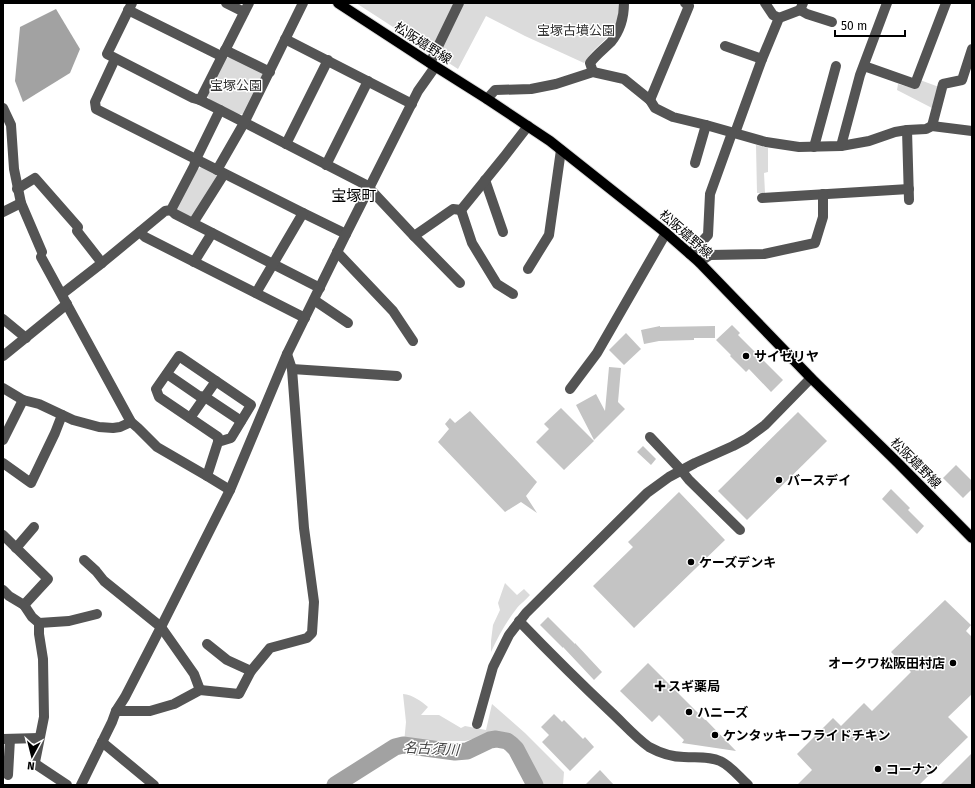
<svg xmlns="http://www.w3.org/2000/svg" width="975" height="788" viewBox="0 0 975 788" font-family="'Fira Sans','Noto Sans JP',sans-serif">
	<style>
		.green { fill: #dbdbdb }
		.water { fill: #a2a2a2 }
		.lines { fill: none; stroke-linecap: round; stroke-linejoin: round }
		.river { stroke: #a2a2a2; stroke-width: 17 }
		.building { fill: #c4c4c4 }
		.major-casing { stroke: #dbdbdb; stroke-width: 12 }
		.minor { stroke: #545454; stroke-width: 10 }
		.major { stroke: #000; stroke-width: 10 }
		.poi-dot { fill: #000; stroke: #fff; stroke-width: 1.5 }
		.labels { text-anchor: middle; dominant-baseline: central; stroke-width: 3; stroke-linejoin: round; paint-order: stroke }
		.park-label { font-size: 13px; fill: #323232; stroke: #fff }
		.street-label { font-size: 13px; fill: #000; stroke: #fff }
		.poi-label { font-size: 13px; font-weight: bold; fill: #000; stroke: #fff; text-anchor: start }
		.water-label { font-size: 14px; font-style: italic; fill: #434343; stroke: #fff }
		.quarter-label { font-size: 15px; fill: #000; stroke: #fff }
	</style>
	<rect width="100%" height="100%" fill="#fff"/>
	<g class="green">
		<path d="M356,3h263v13l-7,17 -20,19 -8,11 -59,-27 -39,-20 -28,53z"/>
		<path d="M231,57l31,15v7l-18,35h-5l-29,-14 -3,-5 19,-37z"/>
		<path d="M920,80l19,7 -7,21 -35,-18 1,-6 18,5z"/>
		<path d="M756,145l12,3v24l-4,1 1,20h-8z"/>
		<path d="M201,167l15,7 2,5 -24,38 -4,1 -12,-7 -1,-4 20,-37z"/>
		<path d="M505,583l12,12 7,-6 6,6c-4,5 -10,9 -13,13 -11,14 -19,29 -26,44v-11l2,-16 7,-15 -2,-7z"/>
		<path d="M403,694c10,1 18,7 25,13l-7,8h18l22,13 4,-2 21,4 6,-26 33,29 39,39 -1,13h-25l-15,-37 -15,-13 -11,-2 -32,8h-25l-36,2 2,-21z"/>
	</g>
	<path class="water" d="M56,9l24,40 -10,24 -47,29 -8,-21 5,-54z"/>
	<g class="lines">
		<path class="river" d="M335,785l60,-38 8,-2 52,7 12,-1 23,-11 6,-1 11,2 4,3 5,5 19,36"/>
	</g>
	<g class="building">
		<path d="M732,325l8,8 -2,2 45,45 -12,12 -22,-23 -3,3 -16,-16 1,-1 -15,-15z"/>
		<path d="M660,326v1l55,-1v12h-21v2l-35,1 -15,3 -3,-14z"/>
		<path d="M626,333l15,16 -17,16 -15,-15z"/>
		<path d="M609,367l12,1 -3,34 7,7 -31,31 -18,-35 20,-11 9,17z"/>
		<path d="M561,408l33,33 -30,29 -28,-28 13,-13 -5,-5z"/>
		<path d="M470,411l67,71 -11,14 11,17 -16,-11 -16,10 -67,-70 11,-13 -4,-5 5,-6 5,5z"/>
		<path d="M798,412l29,29 -80,79 -29,-29z"/>
		<path d="M643,446l13,13 -5,6 -14,-13z"/>
		<path d="M956,465l16,16v8l-9,9 -20,-20z"/>
		<path d="M891,489l19,19 -2,2 16,16 -7,8 -35,-35z"/>
		<path d="M679,492l46,48 -91,88 -41,-42 40,-39 -5,-5z"/>
		<path d="M945,600l26,25 -5,6 6,6v57l-24,23 20,20 -49,48h-122l15,-15 -15,-16 36,-36 8,8 23,-23 8,8 39,-39 -20,-20z"/>
		<path d="M548,617l27,27v-1l27,29 -8,8 -31,-33v1l-23,-23z"/>
		<path d="M648,663l57,57h1l30,31 -54,-8 2,-3 -25,-25 -7,7 -32,-31z"/>
		<path d="M554,714l8,8 2,-2 19,19 2,-2 9,10 -24,24 -28,-29 7,-7 -8,-8z"/>
		<path d="M972,753v32h-32z"/>
		<path d="M600,770l14,15h-29z"/>
	</g>
	<g class="lines">
		<g class="major-casing">
			<path id="major" d="M338,3l92,60 57,36 63,42 116,92 33,29 112,116 87,85 74,75"/>
		</g>
		<g class="minor">
			<path d="M132,3l-25,51 86,44 7,2 20,10 150,77"/>
			<path d="M226,3l18,9"/>
			<path d="M765,3l8,12 6,3"/>
			<path d="M128,10l93,46"/>
			<path d="M800,10l7,4 25,8"/>
			<path d="M285,39l127,65"/>
			<path d="M725,46l37,13"/>
			<path d="M225,50l45,22"/>
			<path d="M115,59l-20,43 1,7 207,104 43,21"/>
			<path d="M430,63l29,-60"/>
			<path d="M864,66l51,18 31,-81"/>
			<path d="M593,72l-3,-9c6,-8 14,-14 21,-21 9,-11 13,-25 13,-39"/>
			<path d="M487,99l8,-9 36,-1 25,-5 37,-12 31,7 26,21 5,8 18,9 33,8 60,17 33,5 42,-1 28,-5 26,-9 12,-2 19,-1 6,-3 40,5"/>
			<path d="M200,100l49,-97"/>
			<path d="M650,100l39,-94 -4,-3"/>
			<path d="M3,108l8,17 3,44 7,34 21,49"/>
			<path d="M932,126l11,-42 19,-4 10,-31"/>
			<path d="M907,130l2,70"/>
			<path d="M735,133l27,-74 17,-41 21,-8 3,-7"/>
			<path d="M286,144l42,-84"/>
			<path d="M841,146l19,-71 27,-72"/>
			<path d="M814,147l22,-81"/>
			<path d="M695,163l11,-38"/>
			<path d="M326,165l42,-84"/>
			<path d="M217,170l27,-47 59,-120"/>
			<path d="M485,180l18,52"/>
			<path d="M369,188l45,48 39,-27 8,1 43,-53 24,-31"/>
			<path d="M17,189l18,-11 43,49 -1,4 25,32"/>
			<path d="M762,198l147,-9"/>
			<path d="M171,210l4,4 145,74"/>
			<path d="M461,210l11,33 25,41 16,10"/>
			<path d="M3,212l18,-9"/>
			<path d="M193,223l31,-49"/>
			<path d="M140,232l5,5 160,81"/>
			<path d="M414,236l46,47"/>
			<path d="M337,252l56,59 20,30"/>
			<path d="M690,254l18,-19 2,-41 22,-61"/>
			<path d="M41,257l90,165 7,6 19,19 50,29 23,14"/>
			<path d="M194,262l18,-29"/>
			<path d="M699,262l11,-7 54,-1 51,-11 8,-26v-23"/>
			<path d="M528,269l21,-34 12,-85"/>
			<path d="M256,293l47,-80"/>
			<path d="M62,294l40,-31 63,-52 6,-1 23,-44 2,-7 24,-49"/>
			<path d="M314,300l34,23"/>
			<path d="M3,319l23,19"/>
			<path d="M3,356l64,-52"/>
			<path d="M292,369l105,7"/>
			<path d="M167,374l32,22 6,1 36,24"/>
			<path d="M3,388l20,12 16,4 34,16 26,7 14,1 7,-1 11,-5"/>
			<path d="M570,389l27,-36 69,-120"/>
			<path d="M190,418l26,-37"/>
			<path d="M650,437l31,33 8,10 51,50"/>
			<path d="M3,440l20,-40"/>
			<path d="M3,463l28,20 24,-50 7,-18"/>
			<path d="M207,476l11,-34v-5l-59,-40 -3,-8 23,-33 72,49 -20,33 -13,4"/>
			<path d="M3,535l45,44 -24,26"/>
			<path d="M16,548l18,-21"/>
			<path d="M84,560l12,11 8,10 57,46 33,47 6,16"/>
			<path d="M3,590l6,6 15,9 8,12 7,6v11l4,25 1,58 -9,45 2,3 30,20"/>
			<path d="M519,621c30,31 60,61 92,91 12,11 24,25 38,35 11,6 22,10 35,10 12,1 24,-1 36,4 11,5 19,16 28,24"/>
			<path d="M39,623l30,-2 28,-7"/>
			<path d="M207,644l20,16 24,11"/>
			<path d="M116,711h34l24,-7 26,-14 39,4 12,-23 19,-23 37,-10 5,-5 2,-31 -10,-74 -12,-159 -5,-15"/>
			<path d="M477,724l16,-57 16,-32 17,-22 121,-120 22,-16 26,-14 38,-17 13,-7 19,-14 46,-47"/>
			<path d="M3,739l36,-1"/>
			<path d="M102,742l52,43"/>
			<path d="M8,775l2,-36"/>
			<path d="M81,785l31,-63 4,-11 9,-14 36,-70 69,-137 57,-136 59,-120 72,-143 17,-24"/>
		</g>
		<use href="#major" class="major"/>
	</g>
	<g class="poi-dot">
		<circle cx="746" cy="356" r="4"/>
		<circle cx="779" cy="480" r="4"/>
		<circle cx="691" cy="562" r="4"/>
		<circle cx="953" cy="663" r="4"/>
		<path d="M658 680h4v4h4v4h-4v4h-4v-4h-4v-4h4z"/>
		<circle cx="689" cy="712" r="4"/>
		<circle cx="715" cy="735" r="4"/>
		<circle cx="878" cy="769" r="4"/>
	</g>
	<g class="labels">
		<g class="park-label">
			<text x="576" y="30">宝塚古墳公園</text>
			<text x="236" y="85">宝塚公園</text>
		</g>
		<g class="street-label">
			<text transform="translate(423 43) rotate(33)">松阪嬉野線</text>
			<text transform="translate(686 234) rotate(41)">松阪嬉野線</text>
			<text transform="translate(916 463) rotate(45)">松阪嬉野線</text>
		</g>
		<g class="poi-label">
			<text x="754" y="356">サイゼリヤ</text>
			<text x="787" y="480">バースデイ</text>
			<text x="699" y="562">ケーズデンキ</text>
			<text x="945" y="663" text-anchor="end">オークワ松阪田村店</text>
			<text x="668" y="686">スギ薬局</text>
			<text x="697" y="712">ハニーズ</text>
			<text x="723" y="735">ケンタッキーフライドチキン</text>
			<text x="886" y="769">コーナン</text>
		</g>
		<g class="water-label">
			<text transform="translate(431 749) rotate(3)">名古須川</text>
		</g>
		<g class="quarter-label">
			<text x="354" y="196">宝塚町</text>
		</g>
	</g>
	<rect width="975" height="788" fill="none" stroke="#000000" stroke-width="8"/>
	<g transform="translate(32 756) rotate(187)" stroke="#ffffff" stroke-width="3" paint-order="stroke">
	<path d="M0-3L7 15L0 10L-7 15Z" fill="#000000"/>
	<text y="-6" font-size="11" font-weight="bold" text-anchor="middle" fill="#000000">N</text>
	</g>
	<path d="M835 30v6h70v-6" fill="none" stroke="#000000" stroke-width="2"/>
	<text x="841" y="30" font-size="12" fill="#000000" stroke="#ffffff" stroke-width="3" paint-order="stroke">50 m</text>
</svg>
